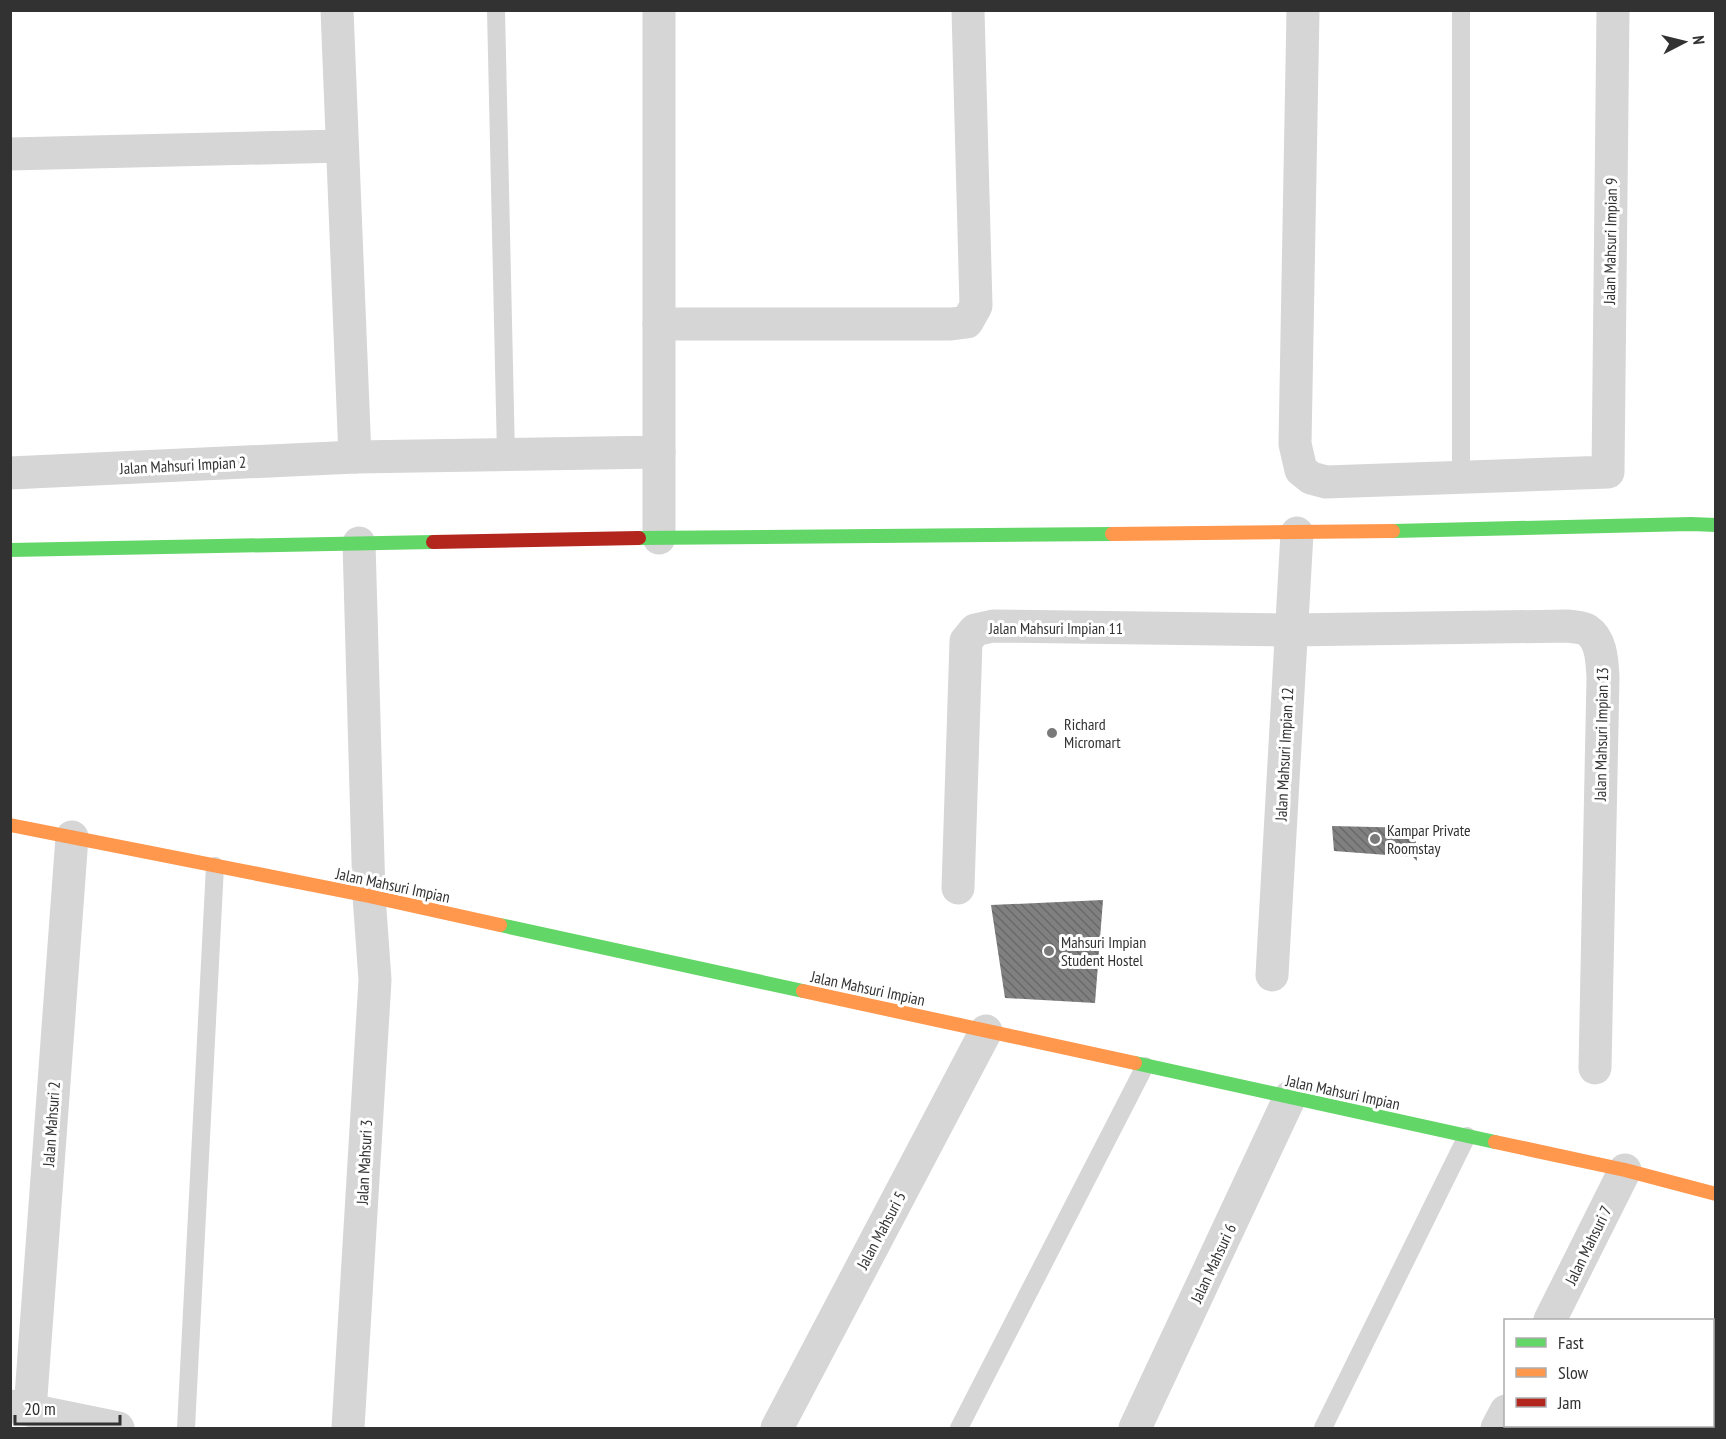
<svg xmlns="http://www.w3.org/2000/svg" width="1726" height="1439" viewBox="0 0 1726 1439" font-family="'PT Sans Narrow',sans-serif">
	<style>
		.building { fill: url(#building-back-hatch) }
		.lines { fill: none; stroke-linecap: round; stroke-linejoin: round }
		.lane { stroke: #d6d6d6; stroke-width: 18 }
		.street { stroke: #d6d6d6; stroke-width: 33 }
		.fast { stroke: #63d668; stroke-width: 14 }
		.slow { stroke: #ff974d; stroke-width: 14 }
		.jam { stroke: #b3261e; stroke-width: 14 }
		.poi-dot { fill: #7a7a7a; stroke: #fff; stroke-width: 2 }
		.labels { text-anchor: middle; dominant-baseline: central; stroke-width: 6; stroke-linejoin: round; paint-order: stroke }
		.street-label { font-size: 16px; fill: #323232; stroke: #fff }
		.poi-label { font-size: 16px; fill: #323232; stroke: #fff; text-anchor: start }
	</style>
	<defs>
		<pattern id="building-back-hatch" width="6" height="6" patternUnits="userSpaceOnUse" patternTransform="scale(1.5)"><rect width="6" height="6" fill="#808080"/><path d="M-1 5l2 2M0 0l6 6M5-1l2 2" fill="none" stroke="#696969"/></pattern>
	</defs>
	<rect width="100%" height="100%" fill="#fff"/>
	<g class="building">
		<path d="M1332,826l83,2 2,33 -4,-4 -79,-6z"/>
		<path d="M1103,900l-8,103 -90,-5 -14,-93z"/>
	</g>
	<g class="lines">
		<g class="lane">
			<path d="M496,10l10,445"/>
			<path d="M1461,10v468"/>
			<path d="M186,1428l29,-562"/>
			<path d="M959,1428l186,-362"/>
			<path d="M1323,1428l144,-292"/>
		</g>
		<g class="street">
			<path d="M337,10l18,447"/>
			<path d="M1303,10l-8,434 6,26 10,8 15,4 282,-10 5,-462"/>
			<path d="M10,154l332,-8"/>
			<path d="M659,324h292l16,-2 9,-16 -8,-296"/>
			<path d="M659,452v86"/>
			<path d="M10,473l345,-16 304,-5v-442"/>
			<path d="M958,888l8,-247 9,-11 18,-4 298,4 277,-4c5,1 15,1 19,4 15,10 15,32 16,47l-8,391"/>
			<path d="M1272,975l25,-442"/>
			<path d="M1550,1320l75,-150"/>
			<path d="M10,1406l108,22"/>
			<path d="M30,1410l42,-573"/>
			<path d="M348,1428l27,-448 -6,-84 -10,-353"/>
			<path d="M777,1428l209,-397"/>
			<path d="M1135,1428l155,-331"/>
			<path d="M1497,1428l9,-17"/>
		</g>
		<g class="fast">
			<path d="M1393,531l298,-7 25,1"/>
			<path d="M639,538l473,-4"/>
			<path d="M10,550l423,-8"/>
			<path d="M500,925l303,66"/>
			<path d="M1135,1063l360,79"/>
		</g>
		<g class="slow">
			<path d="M1112,534l281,-3"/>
			<path d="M10,825l359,71 131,29"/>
			<path d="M803,991l332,72"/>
			<path d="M1495,1142l130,28 91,24"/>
		</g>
		<path class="jam" d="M433,542l206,-4"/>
	</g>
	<g class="poi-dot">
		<circle cx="1052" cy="733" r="6"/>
		<circle cx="1375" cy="839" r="6"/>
		<circle cx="1049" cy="951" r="6"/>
	</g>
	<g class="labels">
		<g class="street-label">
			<text transform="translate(1610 241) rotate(-89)">Jalan Mahsuri Impian 9</text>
			<text transform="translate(183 465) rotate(-3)">Jalan Mahsuri Impian 2</text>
			<text x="1056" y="628">Jalan Mahsuri Impian 11</text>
			<text transform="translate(1601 734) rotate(-89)">Jalan Mahsuri Impian 13</text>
			<text transform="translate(1284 754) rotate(-87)">Jalan Mahsuri Impian 12</text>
			<text transform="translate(393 885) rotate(12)">Jalan Mahsuri Impian</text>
			<text transform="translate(868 988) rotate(12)">Jalan Mahsuri Impian</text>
			<text transform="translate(1343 1092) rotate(12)">Jalan Mahsuri Impian</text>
			<text transform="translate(51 1124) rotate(-86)">Jalan Mahsuri 2</text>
			<text transform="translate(364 1162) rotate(-87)">Jalan Mahsuri 3</text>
			<text transform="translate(881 1230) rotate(-62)">Jalan Mahsuri 5</text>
			<text transform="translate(1588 1245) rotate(-64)">Jalan Mahsuri 7</text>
			<text transform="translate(1213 1263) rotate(-65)">Jalan Mahsuri 6</text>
		</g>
		<g class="poi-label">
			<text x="1064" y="724">Richard<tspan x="1064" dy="18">Micromart</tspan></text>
			<text x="1387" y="830">Kampar Private<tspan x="1387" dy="18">Roomstay</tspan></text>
			<text x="1061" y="942">Mahsuri Impian<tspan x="1061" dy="18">Student Hostel</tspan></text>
		</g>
	</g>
	<rect width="1726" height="1439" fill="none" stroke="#323232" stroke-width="24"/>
	<rect x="1504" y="1319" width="210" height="108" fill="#ffffff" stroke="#adadad" stroke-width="1.5"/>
	<rect x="1516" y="1338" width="30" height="9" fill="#63d668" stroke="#adadad" stroke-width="1.5"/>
	<text x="1558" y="1349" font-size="18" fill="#323232">Fast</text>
	<rect x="1516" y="1368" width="30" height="9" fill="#ff974d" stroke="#adadad" stroke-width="1.5"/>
	<text x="1558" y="1379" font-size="18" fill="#323232">Slow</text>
	<rect x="1516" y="1398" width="30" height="9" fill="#b3261e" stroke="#adadad" stroke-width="1.5"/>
	<text x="1558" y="1409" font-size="18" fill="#323232">Jam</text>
	<g transform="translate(1684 42) rotate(83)" stroke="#ffffff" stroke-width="4.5" paint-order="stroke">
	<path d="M0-4.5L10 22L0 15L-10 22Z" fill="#323232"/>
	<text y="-9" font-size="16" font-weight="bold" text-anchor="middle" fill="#323232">N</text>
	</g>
	<path d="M15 1415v9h105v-9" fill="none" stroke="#323232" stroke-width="3"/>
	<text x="24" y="1415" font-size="18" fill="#323232" stroke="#ffffff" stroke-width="4.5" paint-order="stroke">20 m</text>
</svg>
